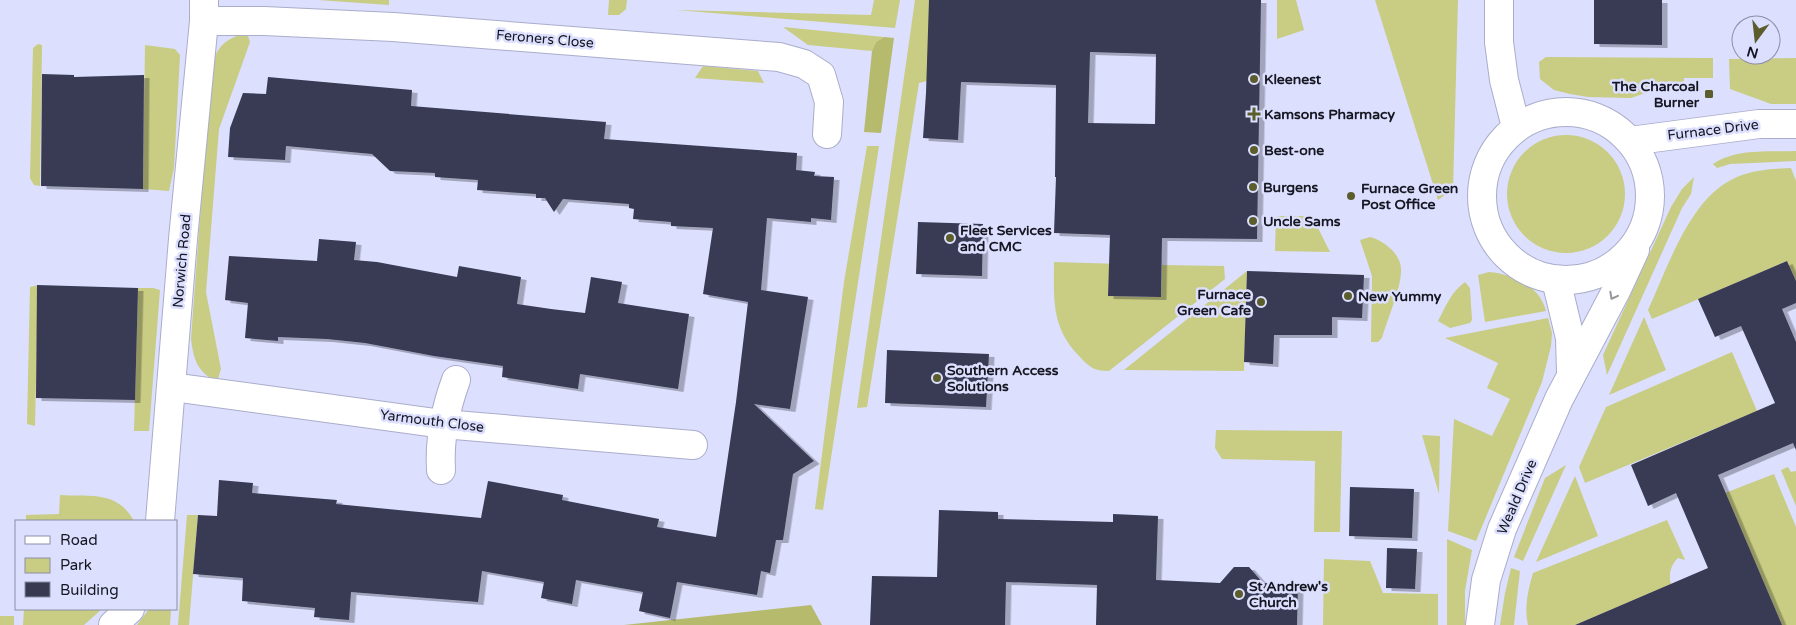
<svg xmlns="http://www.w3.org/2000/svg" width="1796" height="625" viewBox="0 0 1796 625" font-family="'Varela Round',sans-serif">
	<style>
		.green { fill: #c8cd83 }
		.forest { fill: #b6ba6d }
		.building { fill: #383a52; fill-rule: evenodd; filter: url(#shadow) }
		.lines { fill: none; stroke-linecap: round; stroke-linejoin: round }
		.minor-casing { stroke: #aaadca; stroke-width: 30 }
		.tertiary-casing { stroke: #aaadca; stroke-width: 30 }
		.minor { stroke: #fff; stroke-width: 28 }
		.tertiary { stroke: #fff; stroke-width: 28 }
		.oneway { stroke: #96969b }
		.poi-dot { fill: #5b5d2b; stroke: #dcdffe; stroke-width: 2 }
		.labels { text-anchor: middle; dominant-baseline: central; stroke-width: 5; stroke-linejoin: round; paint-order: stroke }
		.street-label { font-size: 14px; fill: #151621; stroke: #dcdffe }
		.poi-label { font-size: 14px; font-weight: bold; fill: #151621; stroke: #dcdffe; text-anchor: start }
	</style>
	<defs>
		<filter id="shadow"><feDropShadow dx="5.5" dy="3" stdDeviation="0" flood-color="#0004"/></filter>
	</defs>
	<rect width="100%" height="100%" fill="#dcdffe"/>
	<g class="green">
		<path d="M318,0h71v5z"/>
		<path d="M609,0h18l-1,9 -7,6h-11z"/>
		<path d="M874,0h26l-5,28 -219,-18 195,5z"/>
		<path d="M915,0h21l-9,81 -8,2 -52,324 -10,1z"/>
		<path d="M1277,0h19l8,30 -27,9z"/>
		<path d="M1375,0h83l-5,189 -15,11z"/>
		<path d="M783,27l101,10 -8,5 -4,9 -64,-6z"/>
		<path d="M247,33l3,9 -31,87 -13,163 15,77 -4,13c-20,-11 -23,-21 -26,-43l19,-257c3,-27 7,-42 37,-49z"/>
		<path d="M38,44l4,1 -2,141 -6,-1 -4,-7 3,-130z"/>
		<path d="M145,45l30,4 5,6 -6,113 -5,23 -26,-2z"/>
		<path d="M1546,57l167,1v20h-29v10h-25l-28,10 -43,-1 -18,-3 -16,-4 -14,-11 -1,-17z"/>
		<path d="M1796,58v46h-25l-41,-15 -1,-30z"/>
		<path d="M703,66l55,5 6,12 -69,-5z"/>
		<circle cx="1566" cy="194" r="59"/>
		<path d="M867,146h12l-56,364 -8,-1 29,-227z"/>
		<path d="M1796,151v10l-66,3 -13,4 -4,-4c23,-16 57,-12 83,-13z"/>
		<path d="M1791,168l5,13v100l-9,-20 -135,58 -4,-9c19,-41 41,-109 83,-130 19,-10 39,-11 60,-12z"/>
		<path d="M1694,177l-3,17 -9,14 -75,167 -4,-20 68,-148 11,-18z"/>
		<path d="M1276,216h36l18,36 -55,-1z"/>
		<path d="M1370,237c13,3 31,17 31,32 1,17 -14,51 -19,69l-4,4h-7l1,-66 -12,-36z"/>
		<path d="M1054,262l68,2v13h-13l-1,19 53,1 1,-32 62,1 1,13 -116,92c-15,0 -20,-4 -30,-15 -28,-29 -25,-56 -25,-94z"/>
		<path d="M1247,271l-3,100 -120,-1z"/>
		<path d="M1489,272c24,2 51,14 57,39l-61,11 -7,-47z"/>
		<path d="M1465,282l5,6 2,32 -2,3 -20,5 -12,-7c8,-15 13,-29 27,-39z"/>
		<path d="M38,285l-3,141 -8,-2 3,-137z"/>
		<path d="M138,288h15l7,2 -11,141h-15z"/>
		<path d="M1644,317l22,53 -57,25z"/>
		<path d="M1548,318l4,15 -1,13 -9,36 -66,159 -28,-10 6,-112 38,17 18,-37 -23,-11 11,-25 -53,-25z"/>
		<path d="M1732,352l25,59 -172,72 -6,-16 27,-60z"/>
		<path d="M1216,430l126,1 -2,101h-26l1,-71 -93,-2 -7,-11z"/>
		<path d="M1422,435l18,1 -1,58z"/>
		<path d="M1566,465l-43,96 -9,-4 31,-79z"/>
		<path d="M1788,467l3,5 5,-1v35l-15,-36z"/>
		<path d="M1774,474l22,53v98h-14l-57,-132z"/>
		<path d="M1575,476l23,60 -62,26z"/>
		<path d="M60,495c30,2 57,-5 74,26h-108v-6l33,-1z"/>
		<path d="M187,515h11l-9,110h-11z"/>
		<path d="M1667,520l18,40 -7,-2c-7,6 -10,17 -7,26l-96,41h-47c-4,-17 0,-35 5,-52z"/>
		<path d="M1447,539l25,11 -7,41v34h-18z"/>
		<path d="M1324,559l46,2 13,32 55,1v31h-115z"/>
		<path d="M1511,568l9,3 -6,54h-14l5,-32z"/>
		<path d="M24,609h78l-18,16h-61z"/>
		<path d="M149,609h22l-1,16h-33z"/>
		<rect x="0" y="616" width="14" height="9"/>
	</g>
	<g class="forest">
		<path d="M884,37l10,1 -13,95 -17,-1 8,-81 4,-9z"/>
		<path d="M811,605l11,20h-198z"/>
	</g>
	<g class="building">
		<path d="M929,0h332l-4,239 -95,-1 -1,59 -53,-1 2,-61 -56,-2 2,-56h-1l1,-92 -95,-3 -3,58 -35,-2 3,-45zM1090,52l66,2 -1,70 -67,-1z"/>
		<path d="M1594,0h68v45l-68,-1z"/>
		<path d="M42,74l32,1v2l70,-2 -1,114 -102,-3z"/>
		<path d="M268,77l144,13 -1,16 195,16 -2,17 193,14 -1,17 19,2 -1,4 20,1 -3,43 -20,-2v4l-44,-4 -6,72 47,7 -18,112 -36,-5 60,57 -21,13 -10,66h-7l-6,33 -9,-2 -4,24 -80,-13 -7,36 -31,-7 4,-19 -67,-12 -4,24 -31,-6 3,-16 -62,-11 -4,31 -127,-10 -2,28 -35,-3 1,-9 -73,-7 1,-23 -50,-4 5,-59 19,1 2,-36 34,3 -1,10 85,7 -1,4 145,14 7,-37 75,14 -1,5 97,19 -2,8 59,10 20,-135 12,-100 -45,-8 10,-66 -42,-2v-4l-38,-3 1,-10 -5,-1v-4l-66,-5 -9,13 -9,-14h-9v-4l-59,-4 1,-10 -43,-3v-4l-45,-2 -18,-17 -86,-8 -1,14 -57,-3 2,-29 13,-35 23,1z"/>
		<path d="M918,222l65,2 -1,52 -66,-2z"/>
		<path d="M319,239l37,3 -2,18 23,2 80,15 2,-11 62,11 -4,27 34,5 34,4 6,-36 31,5 -4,21 71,11 -11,75 -98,-15 -2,15 -76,-12 1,-11 -69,-10 -69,-13 -38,-4 -49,-2v4l-33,-3 3,-35 -23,-3 4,-44 88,5z"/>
		<path d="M1787,261l9,20v22l-14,6 14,33v108l-3,-7 -75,32 64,150h-207l133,-57 -32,-75 -28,13 -17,-41 144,-62 -34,-77 -26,11 -17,-38z"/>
		<path d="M1247,271l117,4 -2,43 -30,-1v18h-58l-1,29 -29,-2z"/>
		<path d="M37,285l101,3 -3,112 -99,-2z"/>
		<path d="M887,350l102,4 -3,53 -101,-4z"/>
		<path d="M1350,487l64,2 -2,49 -63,-2z"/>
		<path d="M939,510l59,2v7l115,3v-8l45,2 -2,64 64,3 14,-16h15l14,16 35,1 -1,41h-201l1,-40 -91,-3 -1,43h-135l2,-49 65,1z"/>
		<path d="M1387,548l30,1 -2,40 -29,-1z"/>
	</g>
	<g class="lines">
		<g class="minor-casing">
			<g id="minor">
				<path d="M204,21h60l129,6 386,30 25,7 17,11 8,27 -2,32"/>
				<path d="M172,387l271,37 250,21"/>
				<path d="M441,470c-2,-32 4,-60 15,-90"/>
				<path d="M160,521l23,-282 21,-218v-21"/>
				<path d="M113,625l17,-16"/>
			</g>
		</g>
		<g class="tertiary-casing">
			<g id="tertiary">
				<path d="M1499,0v42l5,38 12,47"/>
				<circle cx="1566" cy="196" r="84"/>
				<path d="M1630,141l129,-17h37"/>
				<path d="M1556,280l14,58 1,34"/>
				<path d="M1480,625l6,-45 16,-51 57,-130 58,-110 18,-39"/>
			</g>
		</g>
		<use href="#minor" class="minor"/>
		<use href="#tertiary" class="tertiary"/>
	</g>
	<defs><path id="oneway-chevron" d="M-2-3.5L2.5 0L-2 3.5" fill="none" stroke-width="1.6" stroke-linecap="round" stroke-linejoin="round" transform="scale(1.25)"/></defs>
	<use class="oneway" href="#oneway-chevron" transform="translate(1613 296) rotate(118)"/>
	<g class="poi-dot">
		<circle cx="1254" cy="79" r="5"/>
		<rect x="1704" y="89" width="10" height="10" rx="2.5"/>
		<path d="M1251.5 106.5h5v5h5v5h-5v5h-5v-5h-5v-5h5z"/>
		<circle cx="1254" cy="150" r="5"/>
		<circle cx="1253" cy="187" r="5"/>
		<circle cx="1351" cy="196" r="5"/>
		<circle cx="1253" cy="221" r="5"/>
		<circle cx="950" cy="238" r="5"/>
		<circle cx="1348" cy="296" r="5"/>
		<circle cx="1261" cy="302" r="5"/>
		<circle cx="937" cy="378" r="5"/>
		<circle cx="1239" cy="594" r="5"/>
	</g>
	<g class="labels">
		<g class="street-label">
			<text transform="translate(545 39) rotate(5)">Feroners Close</text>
			<text transform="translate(1713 130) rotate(-7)">Furnace Drive</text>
			<text transform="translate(182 261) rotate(-85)">Norwich Road</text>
			<text transform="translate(432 421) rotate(7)">Yarmouth Close</text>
			<text transform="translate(1517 497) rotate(-67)">Weald Drive</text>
		</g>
		<g class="poi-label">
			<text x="1264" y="79">Kleenest</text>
			<text x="1699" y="86" text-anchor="end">The Charcoal<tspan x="1699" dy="16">Burner</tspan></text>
			<text x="1264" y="114">Kamsons Pharmacy</text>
			<text x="1264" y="150">Best-one</text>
			<text x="1263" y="187">Burgens</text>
			<text x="1361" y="188">Furnace Green<tspan x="1361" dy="16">Post Office</tspan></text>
			<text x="1263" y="221">Uncle Sams</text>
			<text x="960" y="230">Fleet Services<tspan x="960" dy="16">and CMC</tspan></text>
			<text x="1251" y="294" text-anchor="end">Furnace<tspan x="1251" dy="16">Green Cafe</tspan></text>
			<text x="1358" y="296">New Yummy</text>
			<text x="947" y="370">Southern Access<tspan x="947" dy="16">Solutions</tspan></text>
			<text x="1249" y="586">St Andrew's<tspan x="1249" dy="16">Church</tspan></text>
		</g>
	</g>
	<rect x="15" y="520" width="162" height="90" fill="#dcdffe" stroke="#8c8fa6"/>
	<rect x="25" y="536" width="25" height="8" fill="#ffffff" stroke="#8c8fa6"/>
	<text x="60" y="545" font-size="15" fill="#151621">Road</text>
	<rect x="25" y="558" width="25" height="15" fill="#c8cd83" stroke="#8c8fa6"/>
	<text x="60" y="570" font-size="15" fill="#151621">Park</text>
	<rect x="25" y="582" width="25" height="15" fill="#383a52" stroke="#8c8fa6"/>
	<text x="60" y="595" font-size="15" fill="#151621">Building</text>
	<g transform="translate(1756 40) rotate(195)"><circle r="24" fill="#dcdffe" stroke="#8c8fa6"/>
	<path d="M0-4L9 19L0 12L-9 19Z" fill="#5b5d2b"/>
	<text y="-8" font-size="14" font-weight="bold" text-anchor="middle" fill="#151621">N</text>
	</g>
</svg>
